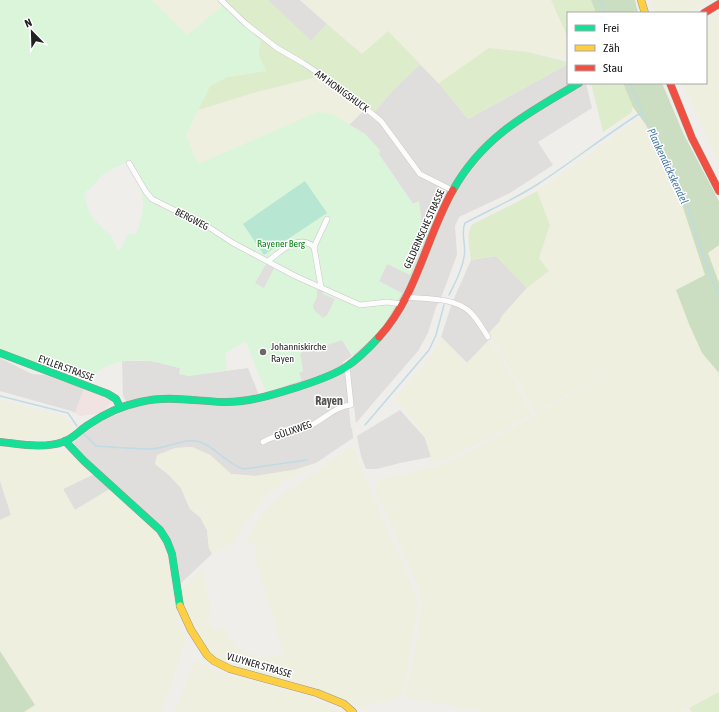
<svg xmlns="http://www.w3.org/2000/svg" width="719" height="712" viewBox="0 0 719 712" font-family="'Asap Condensed',sans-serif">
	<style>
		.residential { fill: #dfdedc }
		.commercial { fill: #f1e3e1 }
		.farmland { fill: #efefdf }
		.grass { fill: #ddeccb }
		.forest { fill: #cbdec1 }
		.park { fill: #daf5da; fill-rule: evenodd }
		.pitch { fill: #b7e6d2 }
		.parking { fill: #e0dfde }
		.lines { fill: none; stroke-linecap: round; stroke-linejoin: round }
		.stream { stroke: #bfdbe3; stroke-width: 1.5 }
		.street-casing { stroke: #c9c8c7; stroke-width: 6 }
		.fast-casing { stroke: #999a82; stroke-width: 8 }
		.slow-casing { stroke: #999a82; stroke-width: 8 }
		.jam-casing { stroke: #999a82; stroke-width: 8 }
		.street { stroke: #fdfcfc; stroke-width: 5 }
		.fast { stroke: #16e098; stroke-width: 7 }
		.slow { stroke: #ffcf43; stroke-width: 7 }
		.jam { stroke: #f24e42; stroke-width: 7 }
		.poi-dot { fill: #6a6968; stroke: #fff; stroke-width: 1.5 }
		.labels { text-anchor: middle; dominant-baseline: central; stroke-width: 3; stroke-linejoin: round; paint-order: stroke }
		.street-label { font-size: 10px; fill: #222; stroke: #fff }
		.park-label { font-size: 10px; fill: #0c8416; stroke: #fff }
		.poi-label { font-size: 10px; fill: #222; stroke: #fff; text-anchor: start }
		.water-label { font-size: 11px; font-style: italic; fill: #4a7aab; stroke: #fff }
		.quarter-label { font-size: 12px; font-weight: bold; fill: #555; stroke: #fff }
	</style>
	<rect width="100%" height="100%" fill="#f0eeeb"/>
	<g class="residential">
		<path d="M268,0h32l27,24 -16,17z"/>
		<path d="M420,64l19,19 29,36 100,-55v19h18l6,25 -54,34 15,23 -43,28 -51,24 -4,9 2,29 -16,43 -5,9 -8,26 -10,18 -62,72 -6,-51 5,-13 -2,-4 30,-27 -4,-47 8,-17 35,-33v-3l-3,-27 -6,3 -48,-70 -16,-9 15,-15 11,1 20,-23z"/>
		<path d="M496,256l31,32 -25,28 -1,5 -13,13 1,6 -22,23 -26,-26 11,-34 19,-43z"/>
		<path d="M342,340l10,16 -9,6 3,21 5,45h1l1,10 -37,25 -22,7 -39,6 -24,-2 -21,-19 -18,-8 -16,1 -9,3 -12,13 14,11 12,13 9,21 10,8 7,13 2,18 3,6 -32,30 -4,-28 -6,-16 -11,-16 -43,-39 -41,25 -12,-21 37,-18 -21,-20 -6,-8 10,-9 18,-13 29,-12 -7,-13 -1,-35h30l28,7 8,8 60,-8 11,27 7,-2 37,-22 -3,-16 3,-5 14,-2z"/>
		<path d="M0,358l32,16 13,1 39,14 -9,24 -4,-2 -71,-20z"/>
		<path d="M400,410l25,28 6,19 -31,6 -23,6h-11l-5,-13 -4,-20z"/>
		<path d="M0,480l11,35 -11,5z"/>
	</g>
	<path class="commercial" d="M84,389l24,9 3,4 -1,2 -5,5v1l-9,4 -16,2 -5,-3z"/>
	<g class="farmland">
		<path d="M152,0h69l4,4 -38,31z"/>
		<path d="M300,0h251l17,41v17l-40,-6 -39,-4 -50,36 -51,-53 -26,23z"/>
		<path d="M651,0h61l-25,13h-32z"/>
		<path d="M719,13v150l-37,-80h24v-63z"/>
		<path d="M321,76l21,13 22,21 -15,15 -17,-11 -78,25 -56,25 -12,-29 9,-16 3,-9 59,-18z"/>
		<path d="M639,119l3,1 4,4 28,56 31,95 -29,15 13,34 13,29 17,20v319l-38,20h-195l-81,-14 7,-32 10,-60 -5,-22 -42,-96 4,-8 71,-18 86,-47 98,-58 -99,56 -26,-47 -21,-32 12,-13v-2l2,-3 25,-28 22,-17 -10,-13 11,-33 -13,-34 42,-29 23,-18z"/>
		<path d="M719,245v38l-11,-30z"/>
		<path d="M441,337l26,26 22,-23 17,26 26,48 -85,45 -17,3 1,-5 -6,-19 -11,-17 -19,-22 37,-45z"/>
		<path d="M0,400l62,16 6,4 6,10 -8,6 -17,5 -49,-3z"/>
		<path d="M354,445l8,26 53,121 3,16 -14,84 -5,6 -26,6 -7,3 -20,-3 -113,-37 -19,-9 -10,-9 -17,-33 -6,-18 -1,-6 23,-25 8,43 -3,4 1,9 5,6 8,-2 14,20 25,11 23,-4 -30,-99 4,-8 -13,-8 21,-29 10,-11z"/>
		<path d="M0,447l66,4 28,23 -31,15 12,21 36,-21 48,45 8,15 5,18 2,33 8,31 4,11 -25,70h-137l11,-7 -35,-54v-131l11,-5 -11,-35z"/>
		<path d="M192,447l18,8 21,19 24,2 39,-6 22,-7 -31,18 -17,13 -16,19 -18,29 -22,12 -3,-6 -2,-18 -7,-13 -10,-8 -9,-21 -12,-13 -14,-11 2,-9 19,-7z"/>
		<path d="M195,659l20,13 91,24 37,16h-168z"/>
	</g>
	<g class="grass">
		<path d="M221,0h47l43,41 16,-17 35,30 26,-23 32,33 -25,24 -20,23 -11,-1 2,-2 -45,-32 -64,16 -59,18 12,-24 17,-9 39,-6z"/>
		<path d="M551,0h40l5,13h-28v25z"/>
		<path d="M489,48l39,4 40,10v2l-100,55 -29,-36z"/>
		<path d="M591,83h32l10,24 -2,6 -28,19z"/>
		<path d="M537,191l13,34 -11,33 10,13 -22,17 -31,-32 -25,4c-1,-11 -6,-28 2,-36l48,-24z"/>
		<path d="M719,692v20h-27l-3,-4z"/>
	</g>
	<g class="forest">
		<path d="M591,0h44l3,13h-42z"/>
		<path d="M623,83h39l22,52 35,66v44l-11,8 11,30v90l-17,-20 -13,-29 -13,-34 29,-15 -31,-95 -28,-55 -13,-18z"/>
		<path d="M0,651l35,54 -11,7h-24z"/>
	</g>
	<path class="park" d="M0,0h152l35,35 38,-31 36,32 -2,19 7,16 -39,6 -17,9 -24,49 12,29 120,-52 14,2 33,20 15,16 -1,5 34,49 6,-3 3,30 5,4 -17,40 -23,-11 -8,17 23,12 -19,35 -30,27 -11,-15 -25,8 -14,2 -3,5 3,16 -4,2 3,7 -36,13 -20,-51 -7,3 -14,9 2,16 -39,6 -9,-2 1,-6c-10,-2 -20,-6 -31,-7 -18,-2 -51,0 -58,21l-21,-9 -14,-2 -56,-21zM129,162c15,26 19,44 7,72h-8l-7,15h-4l-6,-14 -8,-6 -10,-11 -5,-9 -4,-16 9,-7 8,-10 13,-8z"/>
	<path class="pitch" d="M305,181l22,32 -63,42 -21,-31z"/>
	<g class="parking">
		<path d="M266,264l8,4 -10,20 -9,-5z"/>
		<path d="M322,289l1,5 12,5 -8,16 -4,3 -9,-8 -1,-5 4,-8v-7z"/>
	</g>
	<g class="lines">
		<g class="stream">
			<path d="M600,0l5,13"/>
			<path d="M630,83l12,29 31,57 10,23 24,75 12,29"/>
			<path d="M449,295c6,-12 13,-24 15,-38 3,-11 -4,-24 1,-34 24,-13 50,-24 73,-39 35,-23 68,-49 104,-72"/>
			<path d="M0,396l68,17 9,13"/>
			<path d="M365,425l64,-75 7,-15 8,-30"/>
			<path d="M83,433l13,13c18,1 37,3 55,3 17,0 32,-12 49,-7 16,5 26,22 44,27l63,-9"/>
		</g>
		<g class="street-casing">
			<g id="street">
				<path d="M221,0l25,24 31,24 26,15 39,26 39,32 39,53 32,16"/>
				<path d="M129,163l17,29 6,7 58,29 23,15 62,33 65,29 27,-3 15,2"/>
				<path d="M314,247l13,-28"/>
				<path d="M268,261c14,-10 30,-28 46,-14l7,40"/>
				<path d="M405,297c21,2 47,0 64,14 8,7 13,17 19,26"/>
				<path d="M263,442c15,-9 32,-9 47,-16 14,-7 26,-20 41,-21l-4,-39"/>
			</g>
		</g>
		<g class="fast-casing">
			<g id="fast">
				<path d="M453,190c30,-54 75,-77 126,-107"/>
				<path d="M0,353l108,41 8,5 4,8"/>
				<path d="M65,441l19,20 76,69 7,11 5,13 8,52"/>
				<path d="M0,442c20,2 43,7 63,0 10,-3 17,-12 25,-17 16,-11 33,-19 52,-23 28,-7 54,-1 82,0 27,1 53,-8 79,-16 15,-5 31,-10 45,-19 12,-8 23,-19 33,-30"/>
			</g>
		</g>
		<g class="slow-casing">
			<g id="slow">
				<path d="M641,0l4,13"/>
				<path d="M180,606l11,24 16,25 7,6 16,8 87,24 27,11 9,8"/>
			</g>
		</g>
		<g class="jam-casing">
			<g id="jam">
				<path d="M704,13l15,-9"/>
				<path d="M670,83l22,55 27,53"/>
				<path d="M379,337c38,-41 47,-100 74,-147"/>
			</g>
		</g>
		<use href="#street" class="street"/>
		<use href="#fast" class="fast"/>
		<use href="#slow" class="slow"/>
		<use href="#jam" class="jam"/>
	</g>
	<circle class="poi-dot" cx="263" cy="352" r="4"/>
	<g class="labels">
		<g class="street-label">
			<text transform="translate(342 91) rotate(36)">AM HONIGSHUCK</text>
			<text transform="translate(192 219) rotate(27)">BERGWEG</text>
			<text transform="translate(424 229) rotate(-66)">GELDERNSCHE STRASSE</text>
			<text transform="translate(66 368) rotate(20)">EYLLER STRASSE</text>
			<text transform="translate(293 430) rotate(-19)">GÜLIXWEG</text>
			<text transform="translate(259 665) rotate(16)">VLUYNER STRASSE</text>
		</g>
		<g class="park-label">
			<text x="281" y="243">Rayener Berg</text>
		</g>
		<g class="poi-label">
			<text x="271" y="346">Johanniskirche<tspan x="271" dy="12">Rayen</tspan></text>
		</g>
		<g class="water-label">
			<text transform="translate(668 166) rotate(65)">Plankendickskendel</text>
		</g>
		<g class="quarter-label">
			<text x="329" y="401">Rayen</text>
		</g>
	</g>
	<rect x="567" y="12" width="140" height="72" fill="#ffffff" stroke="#a7a7a7"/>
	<rect x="575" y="25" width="20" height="6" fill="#16e098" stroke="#a7a7a7"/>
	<text x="603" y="32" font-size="12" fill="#222222">Frei</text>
	<rect x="575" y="45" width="20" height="6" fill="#ffcf43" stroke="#a7a7a7"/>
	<text x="603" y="52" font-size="12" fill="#222222">Zäh</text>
	<rect x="575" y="65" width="20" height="6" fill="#f24e42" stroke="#a7a7a7"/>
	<text x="603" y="72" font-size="12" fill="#222222">Stau</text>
	<g transform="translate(32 32) rotate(337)" stroke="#ffffff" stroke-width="3" paint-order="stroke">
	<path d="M0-3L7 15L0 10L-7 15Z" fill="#222222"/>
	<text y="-6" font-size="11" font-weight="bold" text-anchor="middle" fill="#222222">N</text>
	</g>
</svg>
